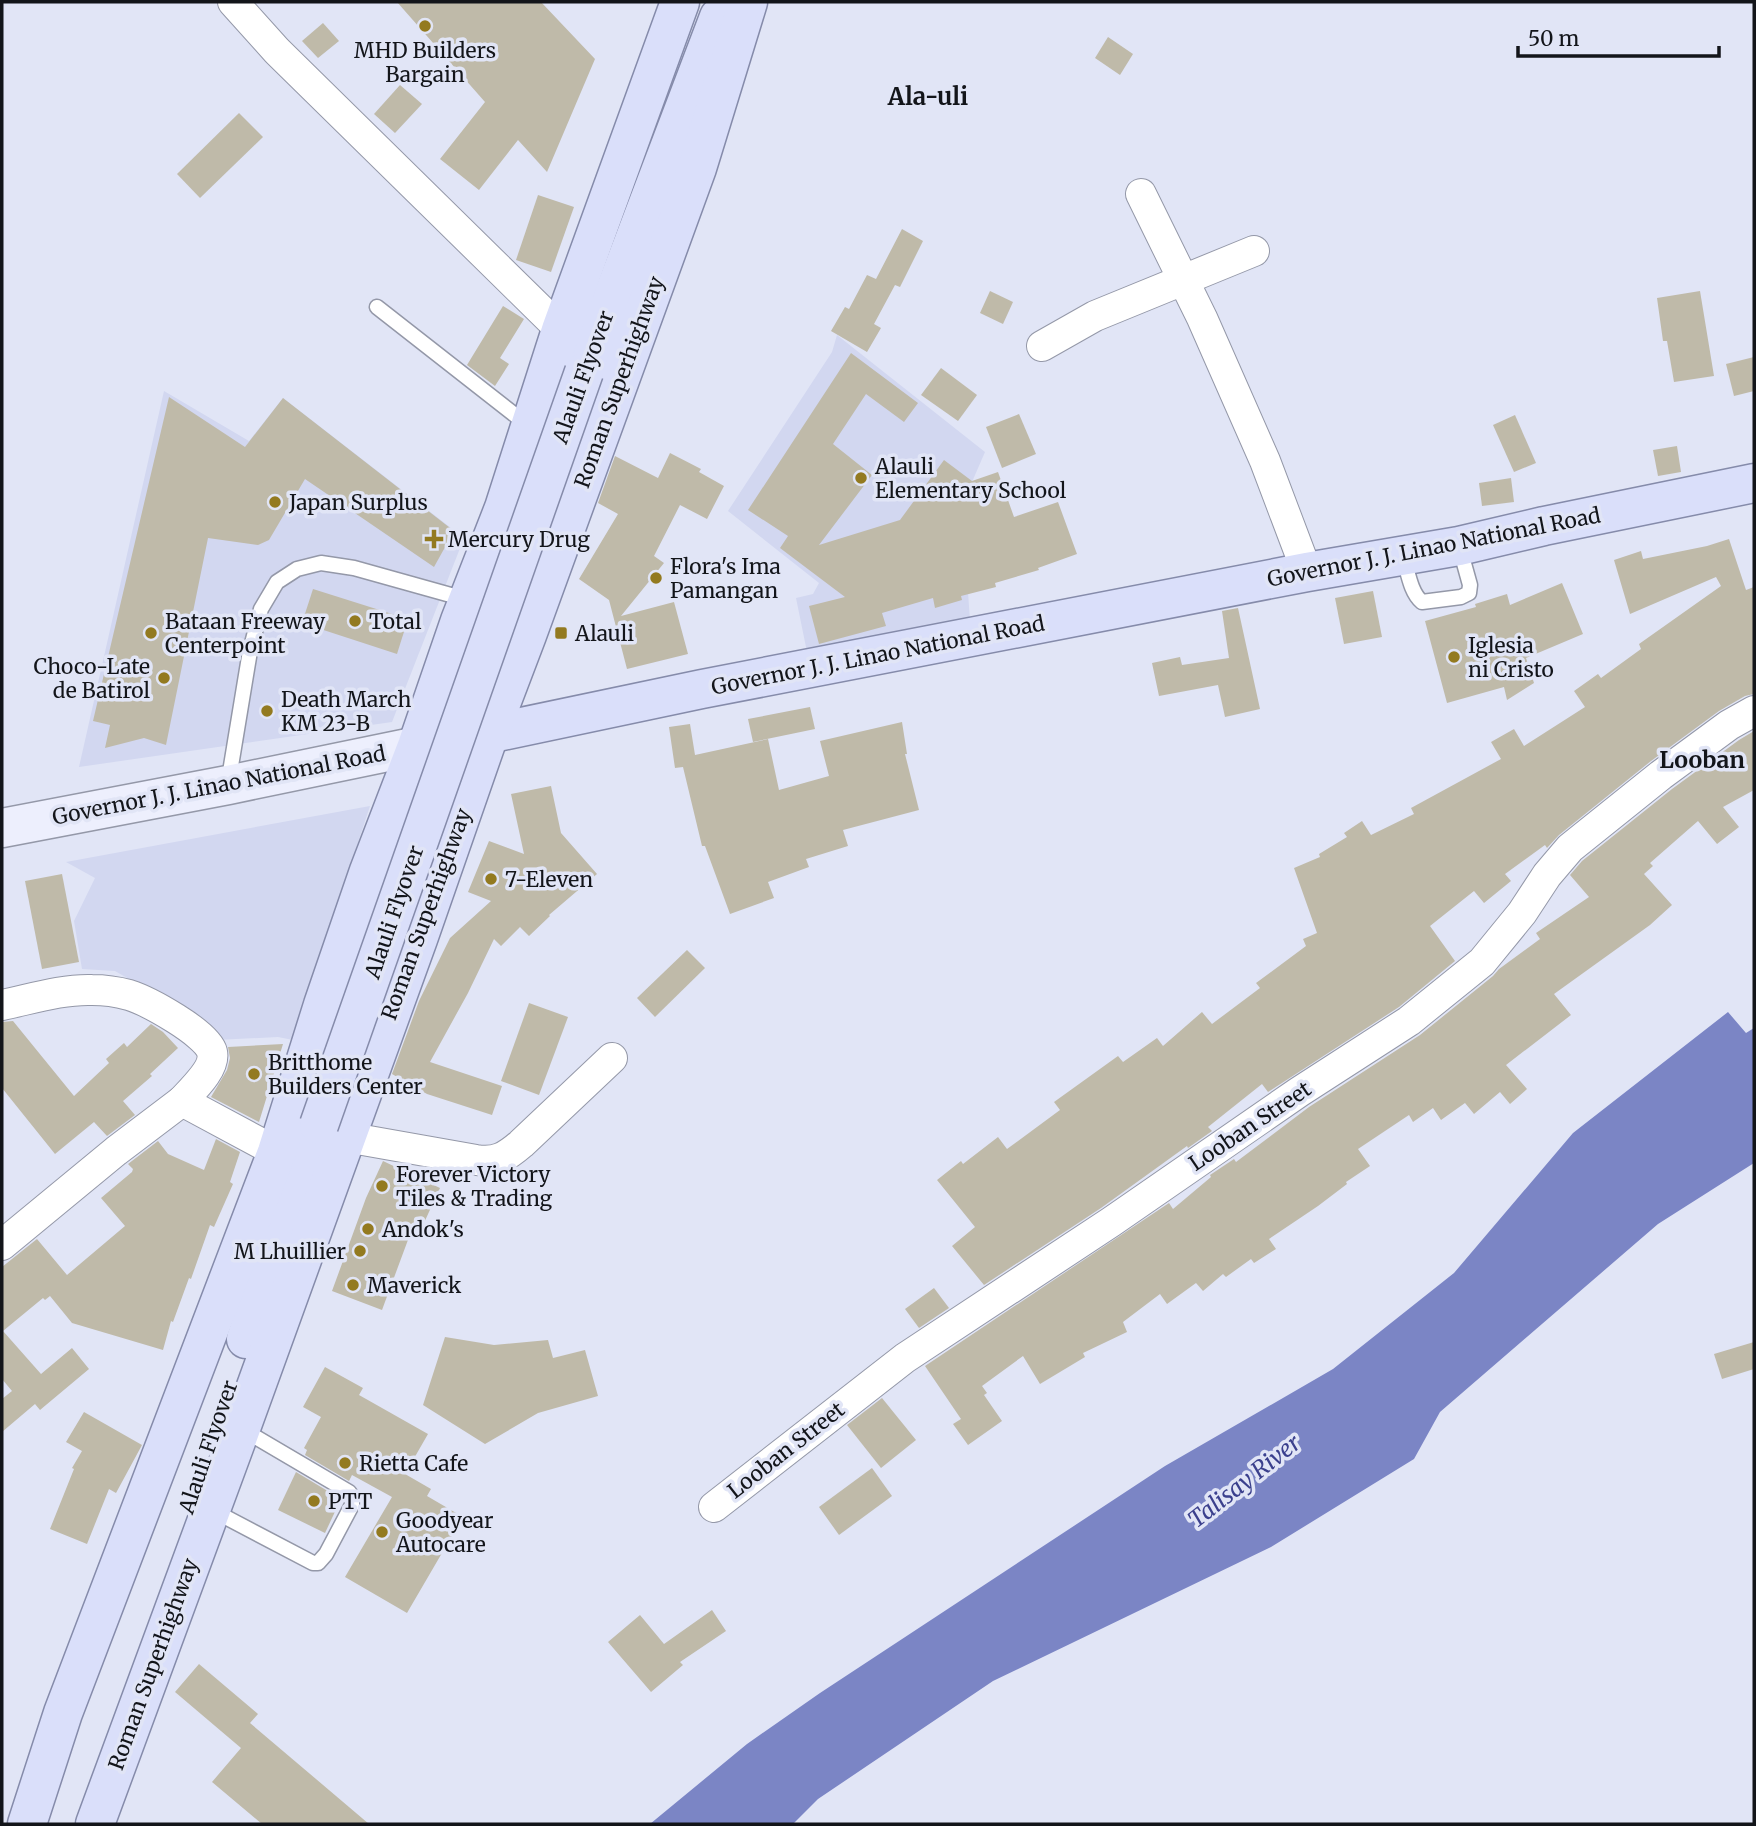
<svg xmlns="http://www.w3.org/2000/svg" width="1756" height="1826" viewBox="0 0 1756 1826" font-family="Merriweather,serif">
	<style>
		.built { fill: #d2d7f0 }
		.water { fill: #7b85c5 }
		.building { fill: #bfbaa9 }
		.lines { fill: none; stroke-linecap: round; stroke-linejoin: round }
		.lane-casing { stroke: #9498a8; stroke-width: 17 }
		.street-casing { stroke: #9498a8; stroke-width: 32 }
		.secondary-casing { stroke: #9498a8; stroke-width: 41 }
		.primary-casing { stroke: #858baa; stroke-width: 41 }
		.lane { stroke: #fff; stroke-width: 14 }
		.street { stroke: #fff; stroke-width: 30 }
		.secondary { stroke: #edeffd; stroke-width: 38 }
		.primary { stroke: #dadffa; stroke-width: 38 }
		.primary-bridge-casing { stroke: #858baa; stroke-width: 41; stroke-linecap: butt }
		.primary-bridge { stroke: #dadffa; stroke-width: 38 }
		.poi-dot { fill: #937a20; stroke: #e1e5f6; stroke-width: 2.5 }
		.labels { text-anchor: middle; dominant-baseline: central; stroke-width: 7; stroke-linejoin: round; paint-order: stroke }
		.poi-label { font-size: 21px; fill: #13151a; stroke: #e1e5f6; text-anchor: start }
		.street-label { font-size: 21px; fill: #13151a; stroke: #e1e5f6 }
		.neighbourhood-label { font-size: 23px; font-weight: bold; fill: #13151a; stroke: #e1e5f6 }
		.water-label { font-size: 23px; font-style: italic; fill: #3b408d; stroke: #e1e5f6 }
		.quarter-label { font-size: 24px; font-weight: bold; fill: #13151a; stroke: #e1e5f6 }
	</style>
	<rect width="100%" height="100%" fill="#e1e5f6"/>
	<g class="built">
		<path d="M837,335l148,117 -23,53 8,116 -163,31 -11,-54 17,-4 6,-11 -91,-72 104,-159z"/>
		<path d="M164,391l85,50 34,-43 181,140 -72,184 -313,45z"/>
		<path d="M370,806l-77,234 -15,-3 -62,3 -14,-19 -87,-50 -33,-2 -8,-48 21,-43 -29,-16z"/>
	</g>
	<path class="water" d="M1728,1012l18,21 8,-5v135l-96,61 -218,188 -26,47 -143,88 -278,134 -175,118 -25,25h-143l97,-80 73,-51 345,-227 168,-97 121,-96 119,-140z"/>
	<g class="building">
		<path d="M397,2h144l54,57 -48,113 -29,-32 -39,50 -39,-31 45,-57z"/>
		<path d="M323,23l16,18 -21,17 -16,-17z"/>
		<path d="M1108,37l25,17 -13,21 -25,-17z"/>
		<path d="M400,85l22,19 -27,29 -21,-19z"/>
		<path d="M239,113l24,24 -63,61 -23,-24z"/>
		<path d="M538,195l36,12 -23,65 -35,-12z"/>
		<path d="M902,229l21,12 -23,46 -5,-2 -21,39 7,4 -14,24 -36,-21 14,-24 4,2 18,-34 9,4z"/>
		<path d="M990,291l23,11 -10,22 -23,-11z"/>
		<path d="M1700,291l14,85 -40,6 -7,-41h-4l-6,-43z"/>
		<path d="M503,306l21,13 -24,39 9,6 -14,22 -28,-21z"/>
		<path d="M851,353l67,50 -14,19 -38,-28 -33,50 39,31 -53,70 81,-25 44,-60 28,21 26,-9 16,45 44,-15 19,52 -39,14 1,2 -44,13 1,4 -35,9 1,4 -27,8 -2,-10 -51,15 4,13 -67,18 -10,-38 36,-9 -65,-49 8,-12 -40,-26z"/>
		<path d="M1754,357v34l-20,5 -8,-32z"/>
		<path d="M941,368l36,27 -19,26 -37,-26z"/>
		<path d="M169,397l76,50 38,-49 171,133 -20,36 -129,-88 -36,61 -11,5 -50,-7 -42,207 -22,-7 -39,10 5,-23 -17,-4z"/>
		<path d="M1019,414l17,40 -34,14 -16,-41z"/>
		<path d="M1515,415l21,48 -22,9 -21,-47z"/>
		<path d="M1677,446l4,26 -23,4 -5,-26z"/>
		<path d="M670,453l31,16 -2,3 25,14 -17,33 -27,-14 -26,51 10,7 -43,53 53,-14 14,52 -61,15 -18,-69 -30,-21 39,-65 -20,-11 17,-47 43,22z"/>
		<path d="M1511,478l3,24 -32,4 -3,-23z"/>
		<path d="M1729,539l17,51 8,-3v107l-9,2 -26,15 -68,50 -92,74 -12,13 -2,-3 -40,29 6,7 -27,22 -10,-12 -44,35 25,35 -56,46 -131,85 -6,-8 -54,43 4,4 -24,17 -1,-2 -86,62 -117,77 -32,-39 23,-19 -38,-47 24,-19 2,3 35,-27 9,12 53,-39 -6,-8 64,-46 5,6 34,-24 6,8 39,-34 10,12 48,-36 -4,-5 50,-37 -3,-7 14,-6 -23,-65 26,-11 -1,-3 28,-17 -3,-4 18,-12 9,14 43,-21 -3,-6 90,-49 -10,-17 23,-13 10,17 61,-39 -11,-16 24,-17 3,4 40,-29 -2,-5 82,-58 -5,-9 -86,37 -16,-54 27,-9 2,8 64,-13z"/>
		<path d="M1562,583l21,51 -57,24 8,25 -27,17 -3,-13 -57,16 -22,-82 51,-14 -1,-3 32,-10 3,11z"/>
		<path d="M313,589l95,30 -11,35 -95,-31z"/>
		<path d="M1373,591l9,46 -38,7 -9,-46z"/>
		<path d="M1238,608l22,101 -35,8 -7,-32 -59,11 -7,-33 28,-6 2,8 47,-7 -7,-47z"/>
		<path d="M810,707l5,22 -62,13 -5,-23z"/>
		<path d="M902,722l5,32h-2l14,56 -76,20 5,16 -42,13 3,8 -41,15 6,16 -44,16 -25,-68h-3l-19,-79 -8,1 -6,-41 21,-3 5,31 73,-16 11,51 50,-14 -9,-35z"/>
		<path d="M1754,731v59l-31,17 16,20 -22,17 -19,-23 -48,42 3,3 -9,8 28,31 -22,20 -96,69 17,21 -65,50 21,24 -17,15 -10,-12 -26,22 -9,-11 -24,17 -8,-12 -20,14 -4,-7 -51,34 12,17 -24,16 1,2 -29,22 -49,33 7,10 -22,14 -3,-4 -25,18 -3,-3 -20,17 -7,-8 -29,21 -7,-10 -37,28 4,10 -44,21 2,4 -45,27 -17,-28 -41,30 5,7 -3,2 18,26 -34,24 -15,-21 8,-5 -36,-53 244,-163 4,6 38,-32 -1,-2 24,-16 2,3 73,-55 111,-72 73,-59 6,-7 41,-30 -4,-6 53,-36 -19,-22 12,-14 90,-72 67,-49z"/>
		<path d="M551,786l10,47 36,41 -48,41 1,1 -21,20 -9,-9 -19,19 -7,-7 -26,54 -38,69 72,24 -10,29 -65,-21 -35,-20 27,-73 31,-63 41,-37 -23,-9 21,-51 35,13 -13,-60z"/>
		<path d="M62,874l17,88 -37,7 -17,-88z"/>
		<path d="M687,950l18,18 -50,49 -18,-19z"/>
		<path d="M529,1003l39,14 -29,78 -38,-14z"/>
		<path d="M13,1021l61,75 35,-33 -3,-4 18,-16 3,4 24,-23 12,8 15,16 -28,26 2,2 -29,25 12,14 -28,21 -13,-14 -39,32 -53,-66v-66z"/>
		<path d="M283,1044l-24,78 -48,-25 16,-27 3,-12 -2,-11z"/>
		<path d="M216,1139l24,13 -10,30 3,2 -19,43 -4,-2 -19,54 -2,-1 -16,44 -2,-1 -8,29 -91,-27 -22,-27 -5,4 -2,-2 -40,33 38,43 31,-26 17,21 -49,41 -5,-6 -33,28v-33l10,-8 -10,-12v-112l35,-28 30,36 58,-49 -24,-28 31,-26 1,-3 -5,-5 30,-23 10,13 36,16z"/>
		<path d="M383,1161l57,27 -17,37 -8,-4 -33,89 -50,-19 34,-93z"/>
		<path d="M934,1288l15,20 -30,20 -14,-19z"/>
		<path d="M445,1337l49,8 54,-5 5,18 32,-8 13,46 -60,17 -53,31 -62,-39z"/>
		<path d="M1754,1342v27l-32,10 -8,-25z"/>
		<path d="M325,1367l38,21 -4,7 69,39 -23,40 26,15 -4,7 36,21 -56,96 -62,-36 47,-80 -40,-22 -3,6 -44,-26 2,-5 -3,-2 17,-31 -18,-10z"/>
		<path d="M882,1398l34,42 -35,28 -34,-43z"/>
		<path d="M84,1412l58,33 -26,48 -7,-4 -22,55 -37,-15 24,-60 -2,-1 10,-17 -16,-9z"/>
		<path d="M872,1468l20,28 -53,39 -20,-28z"/>
		<path d="M296,1472l45,27 -16,34 -47,-23z"/>
		<path d="M712,1610l14,21 -46,31 3,3 -32,27 -43,-50 32,-27 24,29z"/>
		<path d="M199,1664l59,50 -8,9 119,101h-107l-50,-42 29,-34 -66,-56z"/>
	</g>
	<g class="lines">
		<g class="lane-casing">
			<g id="lane">
				<path d="M377,307l152,119"/>
				<path d="M1403,556c5,15 7,36 19,46l39,-5 8,-4 1,-8 -10,-36"/>
				<path d="M228,784l22,-133 11,-42 16,-27 20,-13 24,-6 33,5 111,31"/>
				<path d="M212,1510l101,53h5l8,-9 26,-49v-9l-3,-4 -107,-63"/>
			</g>
		</g>
		<g class="street-casing">
			<g id="street">
				<path d="M233,2l44,49 284,279"/>
				<path d="M1141,194l61,124 63,143 42,111"/>
				<path d="M1042,346l53,-30 159,-65"/>
				<path d="M2,1005c29,-6 60,-16 90,-15 11,0 26,2 37,5 19,6 78,38 83,57 4,16 -20,38 -30,49l95,51"/>
				<path d="M346,1137l130,23c20,3 30,-3 45,-16l91,-86"/>
				<path d="M2,1245l114,-94 66,-50"/>
				<path d="M714,1507l191,-149 206,-136 188,-130 110,-71 73,-59 40,-49 25,-38 23,-27 91,-73 68,-50 25,-14"/>
			</g>
		</g>
		<g class="secondary-casing">
			<path id="secondary" d="M2,828l226,-43 189,-39"/>
		</g>
		<g class="primary-casing">
			<g id="primary">
				<path d="M584,372l135,-355"/>
				<path d="M469,738l233,-49 605,-117 152,-26 85,-20 210,-43"/>
				<path d="M246,1339l73,-214"/>
				<path d="M27,1824l36,-111 214,-561 46,-147 46,-134 48,-125 43,-125 44,-113 57,-178 119,-328"/>
				<path d="M95,1824l146,-396 177,-489 71,-204 38,-100 170,-467 51,-166"/>
			</g>
		</g>
		<use href="#lane" class="lane"/>
		<use href="#street" class="street"/>
		<use href="#secondary" class="secondary"/>
		<use href="#primary" class="primary"/>
		<g class="primary-bridge-casing">
			<path id="primary-bridge" d="M319,1125l265,-753"/>
		</g>
		<use href="#primary-bridge" class="primary-bridge"/>
	</g>
	<g class="poi-dot">
		<circle cx="425" cy="26" r="7"/>
		<circle cx="861" cy="478" r="7"/>
		<circle cx="275" cy="502" r="7"/>
		<path d="M430.5 528.5h7v7h7v7h-7v7h-7v-7h-7v-7h7z"/>
		<circle cx="656" cy="578" r="7"/>
		<circle cx="355" cy="621" r="7"/>
		<circle cx="151" cy="633" r="7"/>
		<rect x="554" y="626" width="14" height="14" rx="3.5"/>
		<circle cx="1454" cy="657" r="7"/>
		<circle cx="164" cy="678" r="7"/>
		<circle cx="267" cy="711" r="7"/>
		<circle cx="491" cy="879" r="7"/>
		<circle cx="254" cy="1074" r="7"/>
		<circle cx="382" cy="1186" r="7"/>
		<circle cx="368" cy="1229" r="7"/>
		<circle cx="360" cy="1251" r="7"/>
		<circle cx="353" cy="1285" r="7"/>
		<circle cx="345" cy="1463" r="7"/>
		<circle cx="314" cy="1501" r="7"/>
		<circle cx="382" cy="1532" r="7"/>
	</g>
	<g class="labels">
		<g class="poi-label">
			<text x="425" y="50" text-anchor="middle">MHD Builders<tspan x="425" dy="24">Bargain</tspan></text>
			<text x="875" y="466">Alauli<tspan x="875" dy="24">Elementary School</tspan></text>
			<text x="289" y="502">Japan Surplus</text>
			<text x="448" y="539">Mercury Drug</text>
			<text x="670" y="566">Flora's Ima<tspan x="670" dy="24">Pamangan</tspan></text>
			<text x="165" y="621">Bataan Freeway<tspan x="165" dy="24">Centerpoint</tspan></text>
			<text x="369" y="621">Total</text>
			<text x="575" y="633">Alauli</text>
			<text x="1468" y="645">Iglesia<tspan x="1468" dy="24">ni Cristo</tspan></text>
			<text x="150" y="666" text-anchor="end">Choco-Late<tspan x="150" dy="24">de Batirol</tspan></text>
			<text x="281" y="699">Death March<tspan x="281" dy="24">KM 23-B</tspan></text>
			<text x="505" y="879">7-Eleven</text>
			<text x="268" y="1062">Britthome<tspan x="268" dy="24">Builders Center</tspan></text>
			<text x="396" y="1174">Forever Victory<tspan x="396" dy="24">Tiles &amp; Trading</tspan></text>
			<text x="382" y="1229">Andok's</text>
			<text x="346" y="1251" text-anchor="end">M Lhuillier</text>
			<text x="367" y="1285">Maverick</text>
			<text x="359" y="1463">Rietta Cafe</text>
			<text x="328" y="1501">PTT</text>
			<text x="396" y="1520">Goodyear<tspan x="396" dy="24">Autocare</tspan></text>
		</g>
		<g class="street-label">
			<text transform="translate(583 377) rotate(-70)">Alauli Flyover</text>
			<text transform="translate(619 382) rotate(-70)">Roman Superhighway</text>
			<text transform="translate(1434 547) rotate(-11)">Governor J. J. Linao National Road</text>
			<text transform="translate(878 655) rotate(-11)">Governor J. J. Linao National Road</text>
			<text transform="translate(219 785) rotate(-11)">Governor J. J. Linao National Road</text>
			<text transform="translate(394 912) rotate(-71)">Alauli Flyover</text>
			<text transform="translate(426 914) rotate(-70)">Roman Superhighway</text>
			<text transform="translate(1250 1126) rotate(-34)">Looban Street</text>
			<text transform="translate(208 1447) rotate(-71)">Alauli Flyover</text>
			<text transform="translate(786 1450) rotate(-38)">Looban Street</text>
			<text transform="translate(153 1664) rotate(-70)">Roman Superhighway</text>
		</g>
		<g class="neighbourhood-label">
			<text x="1702" y="759">Looban</text>
		</g>
		<g class="water-label">
			<text transform="translate(1244 1481) rotate(-38)">Talisay River</text>
		</g>
		<g class="quarter-label">
			<text x="928" y="96">Ala-uli</text>
		</g>
	</g>
	<rect width="1756" height="1826" fill="none" stroke="#13151a" stroke-width="7"/>
	<path d="M1518 46v10h201v-10" fill="none" stroke="#13151a" stroke-width="3.5"/>
	<text x="1528" y="46" font-size="21" fill="#13151a" stroke="#e1e5f6" stroke-width="5" paint-order="stroke">50 m</text>
</svg>
